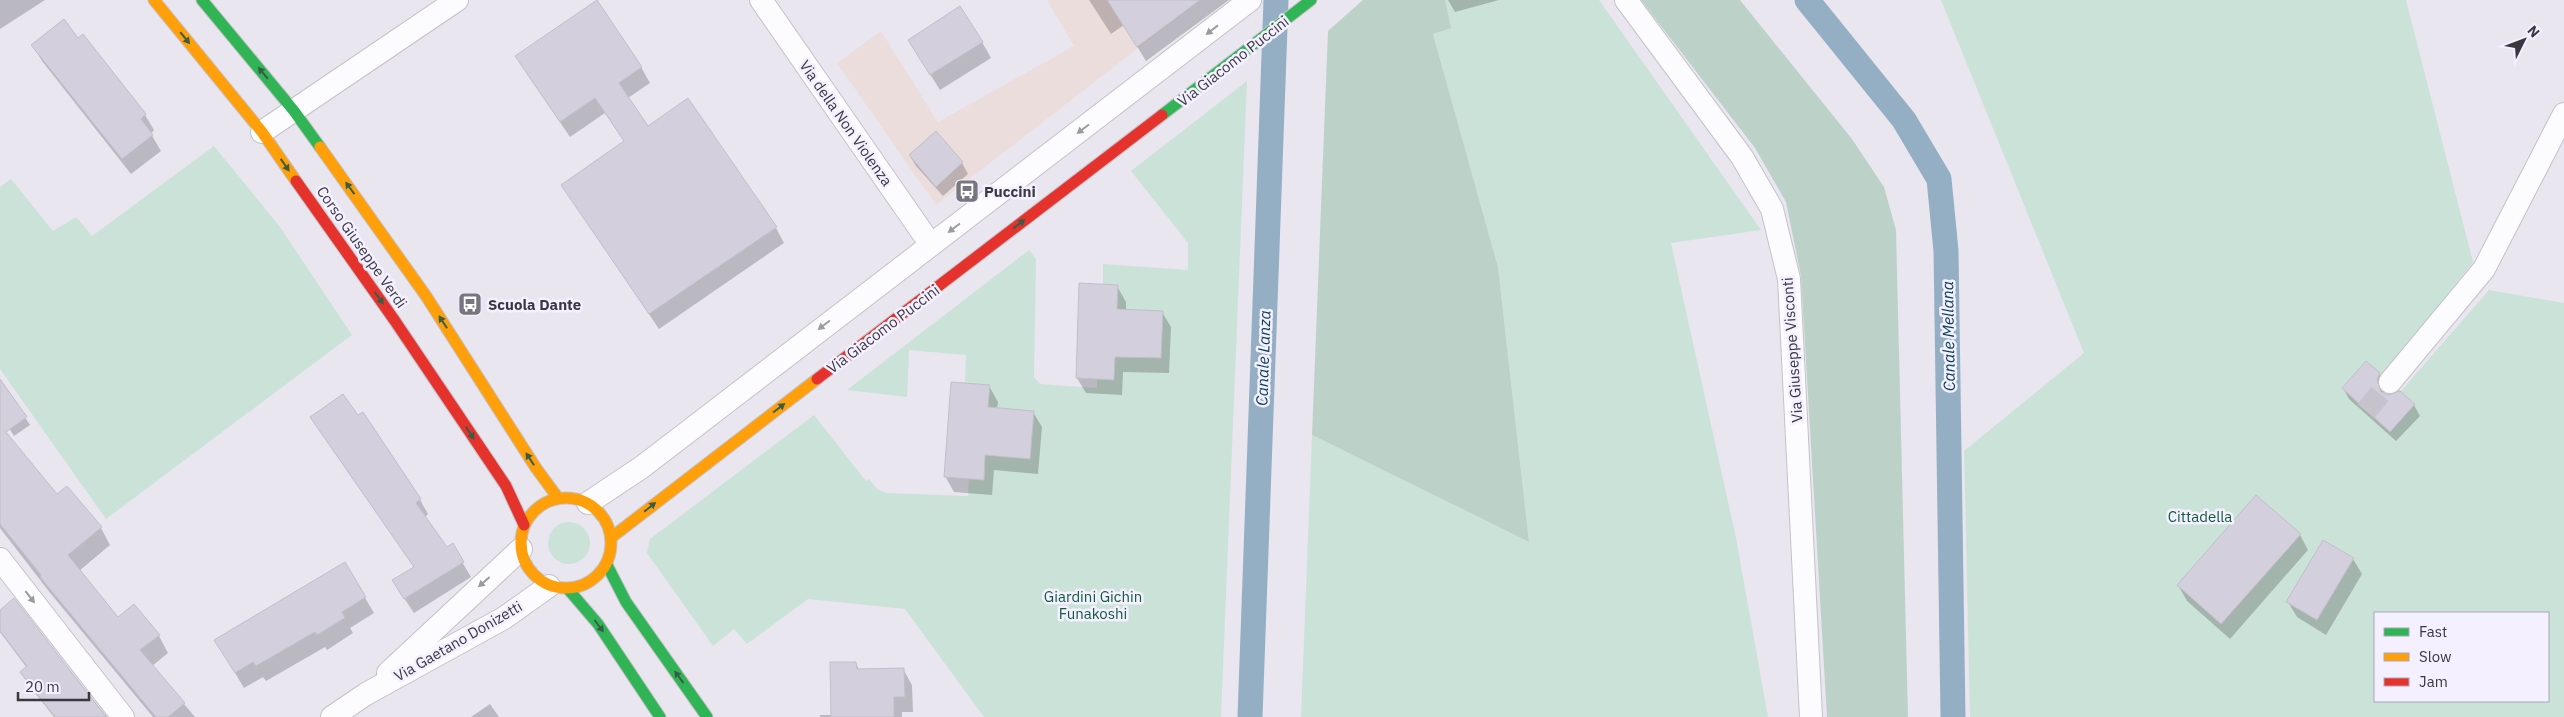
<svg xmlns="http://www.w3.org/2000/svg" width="2564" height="717" viewBox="0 0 2564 717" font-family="'IBM Plex Sans',sans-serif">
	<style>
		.commercial { fill: #ecdddd }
		.green { fill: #cbe2d8; fill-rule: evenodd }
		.forest { fill: #bcd2c9 }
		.shadow { fill: #0003 }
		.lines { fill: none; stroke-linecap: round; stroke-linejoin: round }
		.canal { stroke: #94afc3; stroke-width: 25 }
		.building { fill: #d4cfdc; stroke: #c1bfc6 }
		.street-tunnel { stroke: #c6c3cd; stroke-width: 22; stroke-dasharray: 22 11; stroke-linecap: butt }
		.street-casing { stroke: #c4c2c9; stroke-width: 24 }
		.fast-casing { stroke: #c4c2c9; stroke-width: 13 }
		.slow-casing { stroke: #c4c2c9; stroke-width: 13 }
		.jam-casing { stroke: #c4c2c9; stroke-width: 13 }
		.street { stroke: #fcfbfd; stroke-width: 22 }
		.fast { stroke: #30b455; stroke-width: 11 }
		.slow { stroke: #ff9f0a; stroke-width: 11 }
		.jam { stroke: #e5322d; stroke-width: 11 }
		.oneway { fill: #9b9a9e }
		.oneway2 { fill: #375d46 }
		.labels { text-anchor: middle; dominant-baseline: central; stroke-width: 5; stroke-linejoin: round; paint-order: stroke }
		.street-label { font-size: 15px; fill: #3a383f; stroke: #f5f0ff }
		.poi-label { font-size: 15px; font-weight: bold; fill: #3a383f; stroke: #f5f0ff; text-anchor: start }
		.park-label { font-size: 15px; fill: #105b3b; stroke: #f5f0ff }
		.water-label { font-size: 16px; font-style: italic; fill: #053d58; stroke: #f5f0ff }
	</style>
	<rect width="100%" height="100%" fill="#e9e6f0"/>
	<path class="commercial" d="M1047,0h153l-264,205 -99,-142 44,-32 57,91 136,-76z"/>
	<g class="green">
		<path d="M1445,0h154l162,230 -90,13 65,295 32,179h-467l11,-282 217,107 -31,-275 -65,-233z"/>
		<path d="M1941,0h465l67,262 -90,114 18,15 88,-101 75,13v414h-594l-6,-266 120,-98zM2375,613h173v88h-173z"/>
		<path d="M1247,81l-26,636h-237l-79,-108 -97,-10 -61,45 -13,-15 -21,17 -66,-93 3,-14 164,-124 52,66 3,-2 8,10 9,4 82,3 1,-17 15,1 1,-25 45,4 4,-48 -46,-4 2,-22 -25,-2 1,-28 -57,-5 -2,47 -60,-7 182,-140 7,9 -2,118 6,7 57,4v-9l18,-22 46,1 1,-47 -45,-2 1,-24 -15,-1v-20l85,6v-27l-57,-72z"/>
		<path d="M214,146l66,81 72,108 -246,184 -106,-150v-182l11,-8 42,52 23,-14 16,19z"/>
		<circle cx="569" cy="543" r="21"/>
	</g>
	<g class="forest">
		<path d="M1363,0h82l6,28 -18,6 65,233 31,275 -217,-107 16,-404z"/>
		<path d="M1641,0h99l112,139 32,48 12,43 12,487h-81l-26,-441 -15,-74 -31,-54z"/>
	</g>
	<g class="shadow">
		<path d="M0,0h45l-45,29z"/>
		<path d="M1089,0h140l-83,61 -22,-36 -13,9z"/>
		<path d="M1448,0h51l-44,12z"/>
		<path d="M83,36l62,79 9,15 -3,4 10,17 -30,23 -89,-113 -9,-15 45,-6z"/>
		<path d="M982,42l9,16 -51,32 -22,-35z"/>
		<path d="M516,57l125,10 9,16 -22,15 20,29 128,101 8,15 -125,86 -97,-144 63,-43 -20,-29 -35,24z"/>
		<path d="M936,133l26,30 6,11 -25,22 -27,-30 -6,-10z"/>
		<path d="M1117,286l9,16v8l36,2 9,15 -2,46 -46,-1 -1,23 -36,-2 -9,-15z"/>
		<path d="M2379,374l6,11 -2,9 31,11 6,11 -24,25 -47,-42 -6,-11z"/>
		<path d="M0,379l30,46 -16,11 -14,-22z"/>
		<path d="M989,386l9,16 -1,7 36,3 9,15 -4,47 -44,-4 -2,25 -38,-3 -9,-16z"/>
		<path d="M362,414l58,86 8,14 -3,3 22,31 5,-3 19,32 -57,36 -12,-18 13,-27 -95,-137z"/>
		<path d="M0,457l101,71 9,17 -31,26 39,48 41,17 9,17 -16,13 43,51h-42l-102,-123 -51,-66z"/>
		<path d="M2300,535l8,15 -78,89 -43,-38 -9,-16z"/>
		<path d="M2353,559l9,15 -36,61 -29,-18 -9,-15z"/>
		<path d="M345,564l29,49 -24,15 3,5 -26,17 -2,-3 -59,34 -3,-4 -19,11 -19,-32z"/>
		<path d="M14,600l93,117h-53l-26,-33 -7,-11 6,-5 -27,-36v-20z"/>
		<path d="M856,663l3,7 44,-1 9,16 1,27h-11v5h-82v-2h12z"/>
		<path d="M490,704l9,13h-28z"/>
	</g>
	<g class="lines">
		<g class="canal">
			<path d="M1807,0l97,120 35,59 7,72 7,466"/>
			<path d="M1250,717l26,-717"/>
		</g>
	</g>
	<g class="building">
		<path d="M597,0l45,67 -23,16 29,43 40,-28 89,129 -128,87 -88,-129 63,-44 -29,-43 -35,24 -45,-66z"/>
		<path d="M1107,0h93l-63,47z"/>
		<path d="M960,6l23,36 -53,33 -22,-35z"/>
		<path d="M64,19l14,19 5,-4 63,80 -5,5 12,16 -31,24 -91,-114z"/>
		<path d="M936,131l27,31 -27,25 -27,-32z"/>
		<path d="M1079,283l39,2 -1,24 46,2 -2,47 -46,-1 -1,23 -38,-2z"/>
		<path d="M2366,361l14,12 -3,7 4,12 7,3 12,-4 15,13 -25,28 -48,-44z"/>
		<path d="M0,379l27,38 -21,15 51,62 10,-8 35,41 -34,28 50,62 16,-13 26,31 -20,15 45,53 -17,14h-12l-116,-140 1,-2 -41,-51z"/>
		<path d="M951,382l39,3 -2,22 46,4 -4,48 -45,-4 -1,25 -40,-3z"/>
		<path d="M343,394l15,21 5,-3 58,87 -5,4 31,44 6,-4 11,19 -60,37 -12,-19 22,-13 -104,-150z"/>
		<path d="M2256,495l45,39 -80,90 -44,-39z"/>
		<path d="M2323,540l31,18 -37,62 -31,-18z"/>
		<path d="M345,562l21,35 -24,15 3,6 -28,17 -2,-3 -59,34 -3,-4 -18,11 -21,-33z"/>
		<path d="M14,598l92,119h-51l-35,-45 7,-6 -27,-35v-21z"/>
		<path d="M830,662h26l1,7 47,-1 1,29h-11v20h-63z"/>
	</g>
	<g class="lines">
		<path class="street-tunnel" d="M2366,411l24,-29"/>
		<g class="street-casing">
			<g id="street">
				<path d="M761,0l170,245"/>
				<path d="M1626,0l116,157 30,52 17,70 22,438"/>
				<path d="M262,132l195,-132"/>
				<path d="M2390,382l94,-113 80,-155"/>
				<path d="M588,503l54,-36 608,-467"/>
				<path d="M0,559l123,158"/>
				<path d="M388,673l133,-124"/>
				<path d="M332,717l34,-23 138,-76 45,-32"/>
			</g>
		</g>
		<g class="fast-casing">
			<g id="fast">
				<path d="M202,0l92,111 26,36"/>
				<path d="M1162,115l149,-115"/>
				<path d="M607,565l19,37 81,115"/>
				<path d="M568,589l30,35 62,93"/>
			</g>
		</g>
		<g class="slow-casing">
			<g id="slow">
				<path d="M154,0l108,132 34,49"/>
				<path d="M320,147l106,149 110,172 22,30"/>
				<circle cx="566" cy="543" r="45"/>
				<path d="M612,537l205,-158"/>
			</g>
		</g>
		<g class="jam-casing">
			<g id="jam">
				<path d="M296,181l99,140 111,165 18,39"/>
				<path d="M817,379l345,-264"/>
			</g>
		</g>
		<use href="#street" class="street"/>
		<use href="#fast" class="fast"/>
		<use href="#slow" class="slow"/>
		<use href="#jam" class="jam"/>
	</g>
	<defs><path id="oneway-solid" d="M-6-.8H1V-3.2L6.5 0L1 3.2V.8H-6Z" transform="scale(1.25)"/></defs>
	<g class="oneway">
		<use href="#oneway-solid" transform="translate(1212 30) rotate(142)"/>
		<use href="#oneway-solid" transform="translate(1083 129) rotate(143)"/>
		<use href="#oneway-solid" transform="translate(954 228) rotate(143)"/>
		<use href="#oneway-solid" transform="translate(824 325) rotate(143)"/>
		<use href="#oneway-solid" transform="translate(484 582) rotate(139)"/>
		<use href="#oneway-solid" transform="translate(30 597) rotate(52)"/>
	</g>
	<g class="oneway2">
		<use href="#oneway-solid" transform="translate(185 38) rotate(51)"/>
		<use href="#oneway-solid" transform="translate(263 73) rotate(-130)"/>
		<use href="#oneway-solid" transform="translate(285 165) rotate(55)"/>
		<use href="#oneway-solid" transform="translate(350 188) rotate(-126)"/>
		<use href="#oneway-solid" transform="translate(1019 224) rotate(-37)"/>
		<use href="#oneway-solid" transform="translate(379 298) rotate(55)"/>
		<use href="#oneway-solid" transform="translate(443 322) rotate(-123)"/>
		<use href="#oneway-solid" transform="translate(779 408) rotate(-37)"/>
		<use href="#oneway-solid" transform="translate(470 433) rotate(56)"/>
		<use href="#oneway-solid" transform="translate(530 459) rotate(-123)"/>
		<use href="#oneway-solid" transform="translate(650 507) rotate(-39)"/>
		<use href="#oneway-solid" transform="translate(599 626) rotate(53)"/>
		<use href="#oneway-solid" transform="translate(679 677) rotate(-126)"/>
	</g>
	<defs>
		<g id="bus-square" transform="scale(1.25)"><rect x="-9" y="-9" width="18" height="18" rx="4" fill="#77757d" stroke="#f5f0ff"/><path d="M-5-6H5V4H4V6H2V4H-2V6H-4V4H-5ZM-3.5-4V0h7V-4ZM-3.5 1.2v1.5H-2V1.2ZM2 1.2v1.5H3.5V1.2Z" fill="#fff"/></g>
	</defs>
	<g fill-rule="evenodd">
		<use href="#bus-square" x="967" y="191"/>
		<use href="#bus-square" x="470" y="304"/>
	</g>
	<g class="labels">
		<g class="street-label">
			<text transform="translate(1233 61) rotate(-38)">Via Giacomo Puccini</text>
			<text transform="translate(846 123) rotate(55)">Via della Non Violenza</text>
			<text transform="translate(362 247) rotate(55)">Corso Giuseppe Verdi</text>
			<text transform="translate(883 329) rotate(-37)">Via Giacomo Puccini</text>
			<text transform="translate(1792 350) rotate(-94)">Via Giuseppe Visconti</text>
			<text transform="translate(458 641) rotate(-30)">Via Gaetano Donizetti</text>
		</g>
		<g class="poi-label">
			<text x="984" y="191">Puccini</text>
			<text x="488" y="304">Scuola Dante</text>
		</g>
		<g class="park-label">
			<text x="2200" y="516">Cittadella</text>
			<text x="1093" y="596">Giardini Gichin<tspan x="1093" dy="17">Funakoshi</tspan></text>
		</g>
		<g class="water-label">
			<text transform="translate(1948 336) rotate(-91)">Canale Mellana</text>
			<text transform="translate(1263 358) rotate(-88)">Canale Lanza</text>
		</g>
	</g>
	<rect x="2374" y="612" width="175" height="90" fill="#f5f0ff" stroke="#aaa6b2"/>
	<rect x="2384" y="628" width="25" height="8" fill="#30b455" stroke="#aaa6b2"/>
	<text x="2419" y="637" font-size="15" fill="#3a383f">Fast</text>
	<rect x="2384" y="653" width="25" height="8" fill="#ff9f0a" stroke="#aaa6b2"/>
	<text x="2419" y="662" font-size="15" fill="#3a383f">Slow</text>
	<rect x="2384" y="678" width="25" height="8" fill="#e5322d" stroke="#aaa6b2"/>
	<text x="2419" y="687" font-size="15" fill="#3a383f">Jam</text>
	<g transform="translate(2524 40) rotate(48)" stroke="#f5f0ff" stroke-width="4" paint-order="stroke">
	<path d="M0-4L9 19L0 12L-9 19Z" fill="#3a383f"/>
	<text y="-8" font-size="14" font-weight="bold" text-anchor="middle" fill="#3a383f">N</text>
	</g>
	<path d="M18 692v8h71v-8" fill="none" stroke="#3a383f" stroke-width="2.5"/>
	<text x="25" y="692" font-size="15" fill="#3a383f" stroke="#f5f0ff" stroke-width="4" paint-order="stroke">20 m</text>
</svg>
